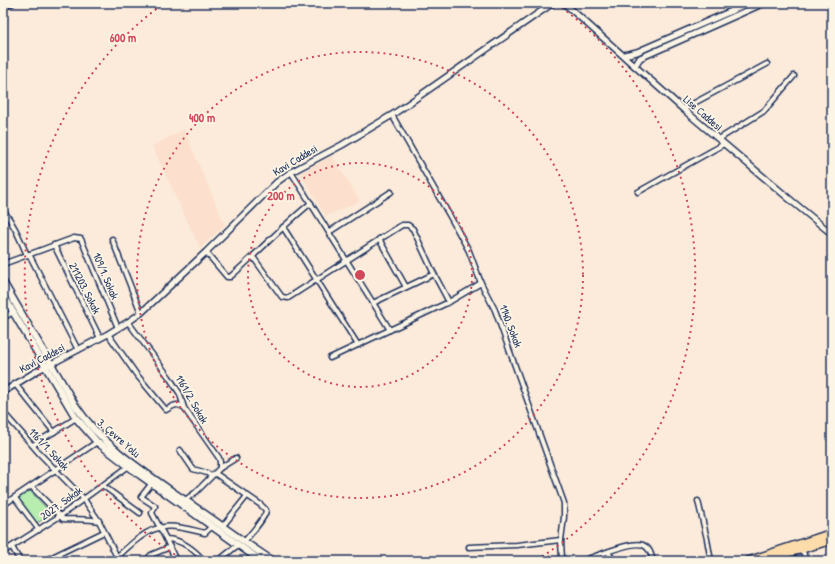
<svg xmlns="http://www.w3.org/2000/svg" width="835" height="564" viewBox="0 0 835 564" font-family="'Patrick Hand',sans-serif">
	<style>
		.built { fill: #fcdfcd }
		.green { fill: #b7eeb0; stroke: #698e87 }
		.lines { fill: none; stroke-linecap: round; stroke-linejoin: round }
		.minor-casing { stroke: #1b2f5e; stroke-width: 7 }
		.tertiary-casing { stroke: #1b2f5e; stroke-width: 8 }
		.secondary-casing { stroke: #1b2f5e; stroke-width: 9 }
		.trunk-casing { stroke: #1b2f5e; stroke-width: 10 }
		.minor { stroke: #fcf5e5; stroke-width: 4 }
		.tertiary { stroke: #fcf5e5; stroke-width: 5 }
		.secondary { stroke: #fcf5e5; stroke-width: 6 }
		.trunk { stroke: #fddcac; stroke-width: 7 }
		.ring { fill: none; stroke: #d1495b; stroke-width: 2; stroke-dasharray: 2 4 }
		.labels { text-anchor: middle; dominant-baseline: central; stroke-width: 3.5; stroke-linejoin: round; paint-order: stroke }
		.street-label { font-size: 11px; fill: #1b2f5e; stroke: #fcf5e5 }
		.centre { fill: #d1495b; stroke: #fcf5e5; stroke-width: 2 }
		.ring-label { font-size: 12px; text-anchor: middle; font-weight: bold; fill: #d1495b; stroke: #fcf5e5; stroke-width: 3.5; stroke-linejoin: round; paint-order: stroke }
	</style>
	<rect width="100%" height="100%" fill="#fcebda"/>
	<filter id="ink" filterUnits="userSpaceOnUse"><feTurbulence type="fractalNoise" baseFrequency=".025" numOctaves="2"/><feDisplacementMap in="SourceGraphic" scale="8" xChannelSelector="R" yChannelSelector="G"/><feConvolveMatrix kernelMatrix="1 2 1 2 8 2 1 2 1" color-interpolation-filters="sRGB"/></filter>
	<g filter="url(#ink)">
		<g class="built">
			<path d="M184,130l41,95 -25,23 -48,-102z"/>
			<path d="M332,156l28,45 -34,15 -26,-43z"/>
		</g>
		<path class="green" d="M29,490l24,25 -17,8 -18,-25z"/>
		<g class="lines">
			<g class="minor-casing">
				<g id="minor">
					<path d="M3,69v1"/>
					<path d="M683,109l84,-45"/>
					<path d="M392,115l60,105 17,31 12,32 14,27 69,193v14l-3,23 1,21"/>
					<path d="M719,139l45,-28 30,-35"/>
					<path d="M291,172l99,158"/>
					<path d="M638,192l86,-48"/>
					<path d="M3,210c11,14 17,29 24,45"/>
					<path d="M283,227l75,118"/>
					<path d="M329,232l62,-40"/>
					<path d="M112,239l29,74"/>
					<path d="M379,239l27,48"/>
					<path d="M54,245l46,93"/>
					<path d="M206,252l21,25h3c28,-24 52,-51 81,-74"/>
					<path d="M29,254l49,96"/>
					<path d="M253,257l29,40 6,1 114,-73h6l5,4 21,45 15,28"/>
					<path d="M3,264l71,-26 7,1 37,89"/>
					<path d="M373,303l61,-29"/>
					<path d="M3,318l10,-6"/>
					<path d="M128,322l41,55 11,17 4,14 35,50 1,4v6"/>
					<path d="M108,334l28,40 30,36c7,-4 10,-7 17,-3"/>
					<path d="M330,358l119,-56 32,-19"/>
					<path d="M15,384l39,48"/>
					<path d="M3,412l36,41 44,45 16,23 20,40"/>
					<path d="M33,445l43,-27"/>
					<path d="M180,450l13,19 14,4 4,3"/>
					<path d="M216,474l45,31 5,5c0,8 -17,25 -22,32"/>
					<path d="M152,483l-11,14 14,9 -3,7 14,26 10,22"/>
					<path d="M102,485l38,28"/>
					<path d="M32,487l31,32c13,1 23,-1 36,2"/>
					<path d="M15,498l24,32"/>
					<path d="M185,500l11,-8 24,-24 16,-10"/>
					<path d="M698,501l9,38 4,22"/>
					<path d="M3,505l94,-63"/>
					<path d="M222,527l25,-31"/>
					<path d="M166,539c15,0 29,11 38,22"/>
					<path d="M12,547l8,14"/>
					<path d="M469,547l48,-2 44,-5"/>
					<path d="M802,548l4,13"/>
					<path d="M3,552l57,-36 69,-50"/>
					<path d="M608,552l6,9"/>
					<path d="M117,557l11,4"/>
					<path d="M44,561l60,-29"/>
					<path d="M110,561c11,-6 19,-16 29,-23 23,-18 41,-11 66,-5l7,-7"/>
					<path d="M146,561l5,-6 19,-8"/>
					<path d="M218,561l20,-16"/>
					<path d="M582,561c12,-4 51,-21 61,-16 7,3 8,9 10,16"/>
				</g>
			</g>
			<g class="tertiary-casing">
				<g id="tertiary">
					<path d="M564,3l119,106 110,93 39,32"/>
					<path d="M3,7l9,-4"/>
					<path d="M624,55l13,-3 113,-49"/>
					<path d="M635,66l5,-8 124,-55"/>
					<path d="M3,392l37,-23 11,-5 57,-30 20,-12 13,-9 65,-61 71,-70 14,-10 51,-27 50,-30 161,-112"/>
				</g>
			</g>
			<g class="secondary-casing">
				<g id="secondary">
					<path d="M3,282l72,123c26,40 69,67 108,94 30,20 59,42 90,62"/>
					<path d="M3,295l73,123 21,24 43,33 121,86"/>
				</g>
			</g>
			<g class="trunk-casing">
				<g id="trunk">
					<path d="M748,561l84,-28"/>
					<path d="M763,561l69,-21"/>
				</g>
			</g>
			<use href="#minor" class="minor"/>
			<use href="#tertiary" class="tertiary"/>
			<use href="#secondary" class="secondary"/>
			<use href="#trunk" class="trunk"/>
		</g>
	</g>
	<g class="ring">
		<circle cx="360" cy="275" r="112"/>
		<circle cx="360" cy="275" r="223"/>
		<path d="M185 561A335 335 0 0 1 163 4M557 4A335 335 0 0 1 535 561"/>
	</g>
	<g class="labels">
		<g class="street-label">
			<text transform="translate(703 113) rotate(41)">Lise Caddesi</text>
			<text transform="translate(295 160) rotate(-31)">Kavi Caddesi</text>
			<text transform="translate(106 276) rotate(67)">109/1. Sokak</text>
			<text transform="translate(85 288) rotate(63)">211203. Sokak</text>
			<text transform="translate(511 326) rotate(69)">1140. Sokak</text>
			<text transform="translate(42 358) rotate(-28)">Kavi Caddesi</text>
			<text transform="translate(192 399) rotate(60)">1161/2. Sokak</text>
			<text transform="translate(119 438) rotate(41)">3. Çevre Yolu</text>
			<text transform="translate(49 449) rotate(47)">1161/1. Sokak</text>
			<text transform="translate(61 503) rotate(-36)">2027. Sokak</text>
		</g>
	</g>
	<circle cx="360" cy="275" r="6" class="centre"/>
	<g class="ring-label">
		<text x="123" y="42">600 m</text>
		<text x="202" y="122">400 m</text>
		<text x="281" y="200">200 m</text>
	</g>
	<rect width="835" height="564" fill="none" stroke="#fcf5e5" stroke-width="16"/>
	<rect x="8" y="8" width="819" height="548" fill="none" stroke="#1b2f5e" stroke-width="1.5" filter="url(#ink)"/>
</svg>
